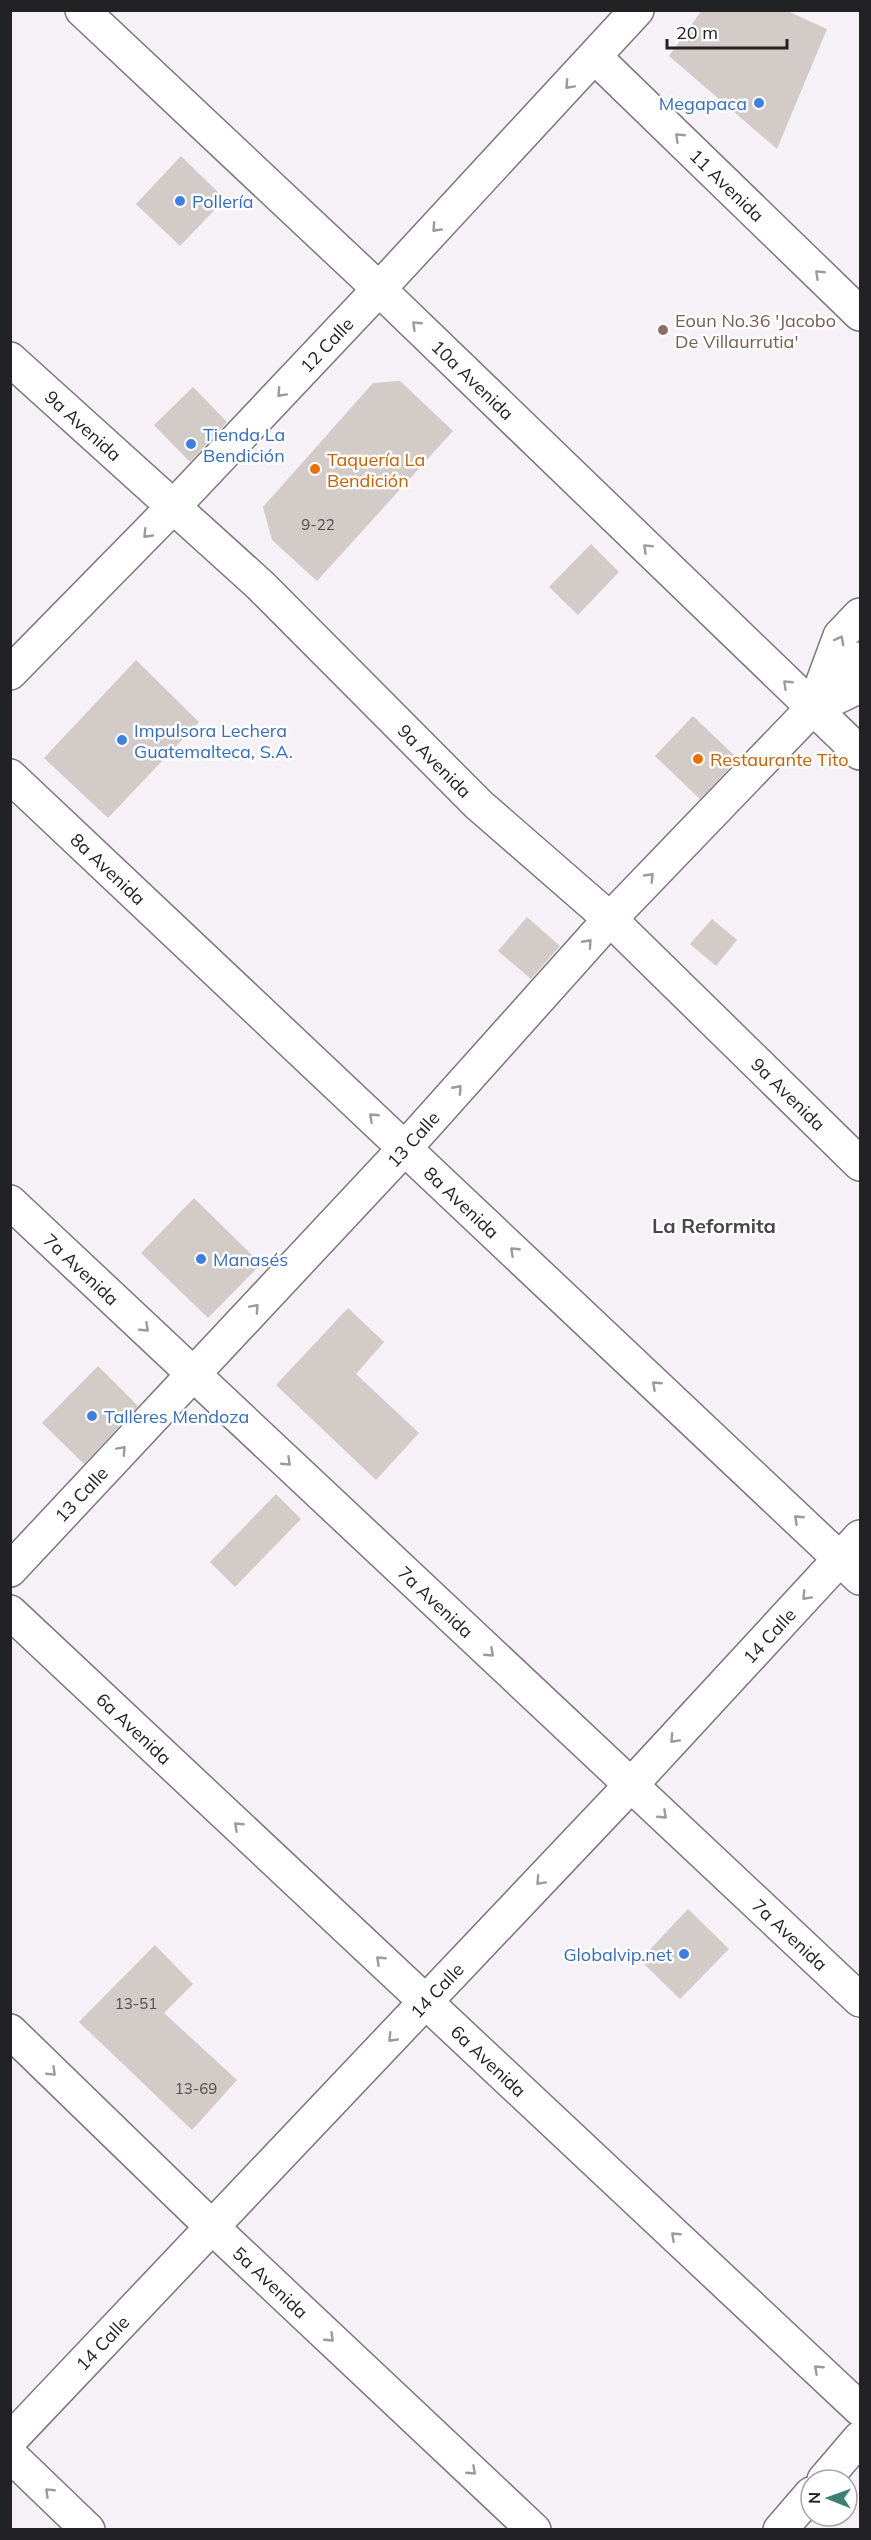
<svg xmlns="http://www.w3.org/2000/svg" width="871" height="2540" viewBox="0 0 871 2540" font-family="Mulish,sans-serif">
	<style>
		.building { fill: #d2cbc7 }
		.lines { fill: none; stroke-linecap: round; stroke-linejoin: round }
		.minor-casing { stroke: #7b777c; stroke-width: 36 }
		.secondary-casing { stroke: #7b777c; stroke-width: 36 }
		.minor { stroke: #fff; stroke-width: 33 }
		.secondary { stroke: #fff; stroke-width: 33 }
		.oneway { stroke: #9c9b9c }
		.shop-dot { fill: #3f7fe0; stroke: #fff; stroke-width: 2 }
		.education-dot { fill: #8d6e63; stroke: #fff; stroke-width: 2 }
		.food-dot { fill: #e8710a; stroke: #fff; stroke-width: 2 }
		.labels { text-anchor: middle; dominant-baseline: central; stroke-width: 5; stroke-linejoin: round; paint-order: stroke }
		.number-label { font-size: 15px; fill: #4e4c4c }
		.shop-label { font-size: 18px; fill: #366cbe; stroke: #fff; text-anchor: start }
		.street-label { font-size: 18px; fill: #222123; stroke: #fff }
		.education-label { font-size: 18px; fill: #785e54; stroke: #fff; text-anchor: start }
		.food-label { font-size: 18px; fill: #c56008; stroke: #fff; text-anchor: start }
		.neighbourhood-label { font-size: 20px; font-weight: bold; fill: #49454a; stroke: #fff }
	</style>
	<rect width="100%" height="100%" fill="#f6f1f7"/>
	<g class="building">
		<path d="M702,10h83l42,19 -50,120 -108,-93z"/>
		<path d="M181,156l44,43 -45,47 -44,-42z"/>
		<path d="M400,381l53,50 -136,150 -45,-41 -9,-33 110,-124z"/>
		<path d="M193,387l34,35 -37,40 -36,-37z"/>
		<path d="M591,544l28,28 -41,43 -29,-28z"/>
		<path d="M136,660l63,62 -91,96 -64,-60z"/>
		<path d="M693,716l45,43 -38,40 -45,-43z"/>
		<path d="M527,917l33,29 -29,33 -33,-28z"/>
		<path d="M712,919l25,21 -21,26 -26,-22z"/>
		<path d="M194,1198l67,66 -53,54 -67,-65z"/>
		<path d="M348,1308l36,34 -28,32 63,59 -43,47 -100,-95z"/>
		<path d="M98,1366l40,40 -54,58 -42,-41z"/>
		<path d="M276,1494l25,25 -66,68 -25,-25z"/>
		<path d="M688,1909l41,40 -49,50 -40,-39z"/>
		<path d="M155,1945l38,39 -29,29 73,67 -45,50 -113,-108z"/>
	</g>
	<g class="lines">
		<g class="minor-casing">
			<g id="minor">
				<path id="s1" d="M82,10l297,279 481,464"/>
				<path id="s2" d="M595,57l265,257"/>
				<path id="s3" d="M10,359l250,226 219,220 131,114 250,245"/>
				<path d="M814,708l46,-22"/>
				<path d="M813,709l27,-73 20,-21"/>
				<path id="s4" d="M10,776l850,802"/>
				<path id="s5" d="M10,1612l850,797"/>
				<path id="s6" d="M10,2031l202,196 322,303"/>
				<path id="s7" d="M10,2440l621,-655 229,-248"/>
				<path d="M10,2455l78,75"/>
				<path d="M824,2480l36,-42"/>
				<path d="M780,2530l31,-36"/>
			</g>
		</g>
		<g class="secondary-casing">
			<g id="secondary">
				<path id="s8" d="M10,673l163,-166 206,-218 258,-279"/>
				<path id="s9" d="M10,1202l850,798"/>
				<path id="s10" d="M10,1570l395,-422 205,-229 250,-260"/>
			</g>
		</g>
		<use href="#minor" class="minor"/>
		<use href="#secondary" class="secondary"/>
	</g>
	<defs><path id="oneway-chevron" d="M-2-3.5L2.5 0L-2 3.5" fill="none" stroke-width="1.6" stroke-linecap="round" stroke-linejoin="round" transform="scale(1.5)"/></defs>
	<g class="oneway">
		<use href="#oneway-chevron" transform="translate(569 85) rotate(133)"/>
		<use href="#oneway-chevron" transform="translate(679 137) rotate(-136)"/>
		<use href="#oneway-chevron" transform="translate(436 228) rotate(133)"/>
		<use href="#oneway-chevron" transform="translate(819 274) rotate(-136)"/>
		<use href="#oneway-chevron" transform="translate(416 325) rotate(-136)"/>
		<use href="#oneway-chevron" transform="translate(281 393) rotate(133)"/>
		<use href="#oneway-chevron" transform="translate(147 534) rotate(134)"/>
		<use href="#oneway-chevron" transform="translate(647 548) rotate(-136)"/>
		<use href="#oneway-chevron" transform="translate(840 640) rotate(-61)"/>
		<use href="#oneway-chevron" transform="translate(787 684) rotate(-136)"/>
		<use href="#oneway-chevron" transform="translate(650 877) rotate(-46)"/>
		<use href="#oneway-chevron" transform="translate(588 943) rotate(-48)"/>
		<use href="#oneway-chevron" transform="translate(458 1089) rotate(-48)"/>
		<use href="#oneway-chevron" transform="translate(373 1117) rotate(-137)"/>
		<use href="#oneway-chevron" transform="translate(514 1251) rotate(-137)"/>
		<use href="#oneway-chevron" transform="translate(255 1308) rotate(-47)"/>
		<use href="#oneway-chevron" transform="translate(145 1328) rotate(43)"/>
		<use href="#oneway-chevron" transform="translate(656 1385) rotate(-137)"/>
		<use href="#oneway-chevron" transform="translate(122 1450) rotate(-47)"/>
		<use href="#oneway-chevron" transform="translate(287 1462) rotate(43)"/>
		<use href="#oneway-chevron" transform="translate(798 1519) rotate(-137)"/>
		<use href="#oneway-chevron" transform="translate(806 1596) rotate(133)"/>
		<use href="#oneway-chevron" transform="translate(490 1653) rotate(43)"/>
		<use href="#oneway-chevron" transform="translate(674 1739) rotate(133)"/>
		<use href="#oneway-chevron" transform="translate(663 1815) rotate(43)"/>
		<use href="#oneway-chevron" transform="translate(238 1826) rotate(-137)"/>
		<use href="#oneway-chevron" transform="translate(540 1881) rotate(133)"/>
		<use href="#oneway-chevron" transform="translate(380 1960) rotate(-137)"/>
		<use href="#oneway-chevron" transform="translate(392 2038) rotate(134)"/>
		<use href="#oneway-chevron" transform="translate(52 2072) rotate(44)"/>
		<use href="#oneway-chevron" transform="translate(675 2236) rotate(-137)"/>
		<use href="#oneway-chevron" transform="translate(330 2338) rotate(43)"/>
		<use href="#oneway-chevron" transform="translate(818 2369) rotate(-137)"/>
		<use href="#oneway-chevron" transform="translate(472 2471) rotate(43)"/>
		<use href="#oneway-chevron" transform="translate(49 2492) rotate(-136)"/>
	</g>
	<g class="shop-dot">
		<circle cx="759" cy="103" r="6"/>
		<circle cx="180" cy="201" r="6"/>
		<circle cx="191" cy="444" r="6"/>
		<circle cx="122" cy="740" r="6"/>
		<circle cx="201" cy="1259" r="6"/>
		<circle cx="92" cy="1416" r="6"/>
		<circle cx="684" cy="1954" r="6"/>
	</g>
	<circle class="education-dot" cx="663" cy="330" r="6"/>
	<g class="food-dot">
		<circle cx="315" cy="469" r="6"/>
		<circle cx="698" cy="759" r="6"/>
	</g>
	<g class="labels">
		<g class="number-label">
			<text x="318" y="524">9-22</text>
			<text x="136" y="2003">13-51</text>
			<text x="196" y="2088">13-69</text>
		</g>
		<g class="shop-label">
			<text x="747" y="103" text-anchor="end">Megapaca</text>
			<text x="192" y="201">Pollería</text>
			<text x="203" y="434">Tienda La<tspan x="203" dy="21">Bendición</tspan></text>
			<text x="134" y="730">Impulsora Lechera<tspan x="134" dy="21">Guatemalteca, S.A.</tspan></text>
			<text x="213" y="1259">Manasés</text>
			<text x="104" y="1416">Talleres Mendoza</text>
			<text x="672" y="1954" text-anchor="end">Globalvip.net</text>
		</g>
		<g class="street-label">
			<text stroke="none"><textPath href="#s2" startOffset="184">11 Avenida</textPath></text>
			<text stroke="none"><textPath href="#s8" startOffset="456">12 Calle</textPath></text>
			<text stroke="none"><textPath href="#s1" startOffset="538">10a Avenida</textPath></text>
			<text stroke="none"><textPath href="#s3" startOffset="99">9a Avenida</textPath></text>
			<text stroke="none"><textPath href="#s3" startOffset="585">9a Avenida</textPath></text>
			<text stroke="none"><textPath href="#s4" startOffset="135">8a Avenida</textPath></text>
			<text stroke="none"><textPath href="#s3" startOffset="1071">9a Avenida</textPath></text>
			<text stroke="none"><textPath href="#s10" startOffset="590">13 Calle</textPath></text>
			<text stroke="none"><textPath href="#s4" startOffset="621">8a Avenida</textPath></text>
			<text stroke="none"><textPath href="#s9" startOffset="98">7a Avenida</textPath></text>
			<text stroke="none"><textPath href="#s10" startOffset="104">13 Calle</textPath></text>
			<text stroke="none"><textPath href="#s9" startOffset="584">7a Avenida</textPath></text>
			<text stroke="none"><textPath href="#s7" startOffset="1106">14 Calle</textPath></text>
			<text stroke="none"><textPath href="#s5" startOffset="170">6a Avenida</textPath></text>
			<text stroke="none"><textPath href="#s9" startOffset="1070">7a Avenida</textPath></text>
			<text stroke="none"><textPath href="#s7" startOffset="620">14 Calle</textPath></text>
			<text stroke="none"><textPath href="#s5" startOffset="656">6a Avenida</textPath></text>
			<text stroke="none"><textPath href="#s6" startOffset="362">5a Avenida</textPath></text>
			<text stroke="none"><textPath href="#s7" startOffset="134">14 Calle</textPath></text>
		</g>
		<g class="education-label">
			<text x="675" y="320">Eoun No.36 'Jacobo<tspan x="675" dy="21">De Villaurrutia'</tspan></text>
		</g>
		<g class="food-label">
			<text x="327" y="459">Taquería La<tspan x="327" dy="21">Bendición</tspan></text>
			<text x="710" y="759">Restaurante Tito</text>
		</g>
		<g class="neighbourhood-label">
			<text x="714" y="1225">La Reformita</text>
		</g>
	</g>
	<rect width="871" height="2540" fill="none" stroke="#222123" stroke-width="24"/>
	<g transform="translate(829 2498) rotate(271)"><circle r="28" fill="#ffffff" stroke="#a7a6a7" stroke-width="1.5"/>
	<path d="M0-4.5L10 22L0 15L-10 22Z" fill="#3d8174"/>
	<text y="-9" font-size="16" font-weight="bold" text-anchor="middle" fill="#222123">N</text>
	</g>
	<path d="M667 39v9h120v-9" fill="none" stroke="#222123" stroke-width="3"/>
	<text x="676" y="39" font-size="18" fill="#222123" stroke="#ffffff" stroke-width="4.5" paint-order="stroke">20 m</text>
</svg>
